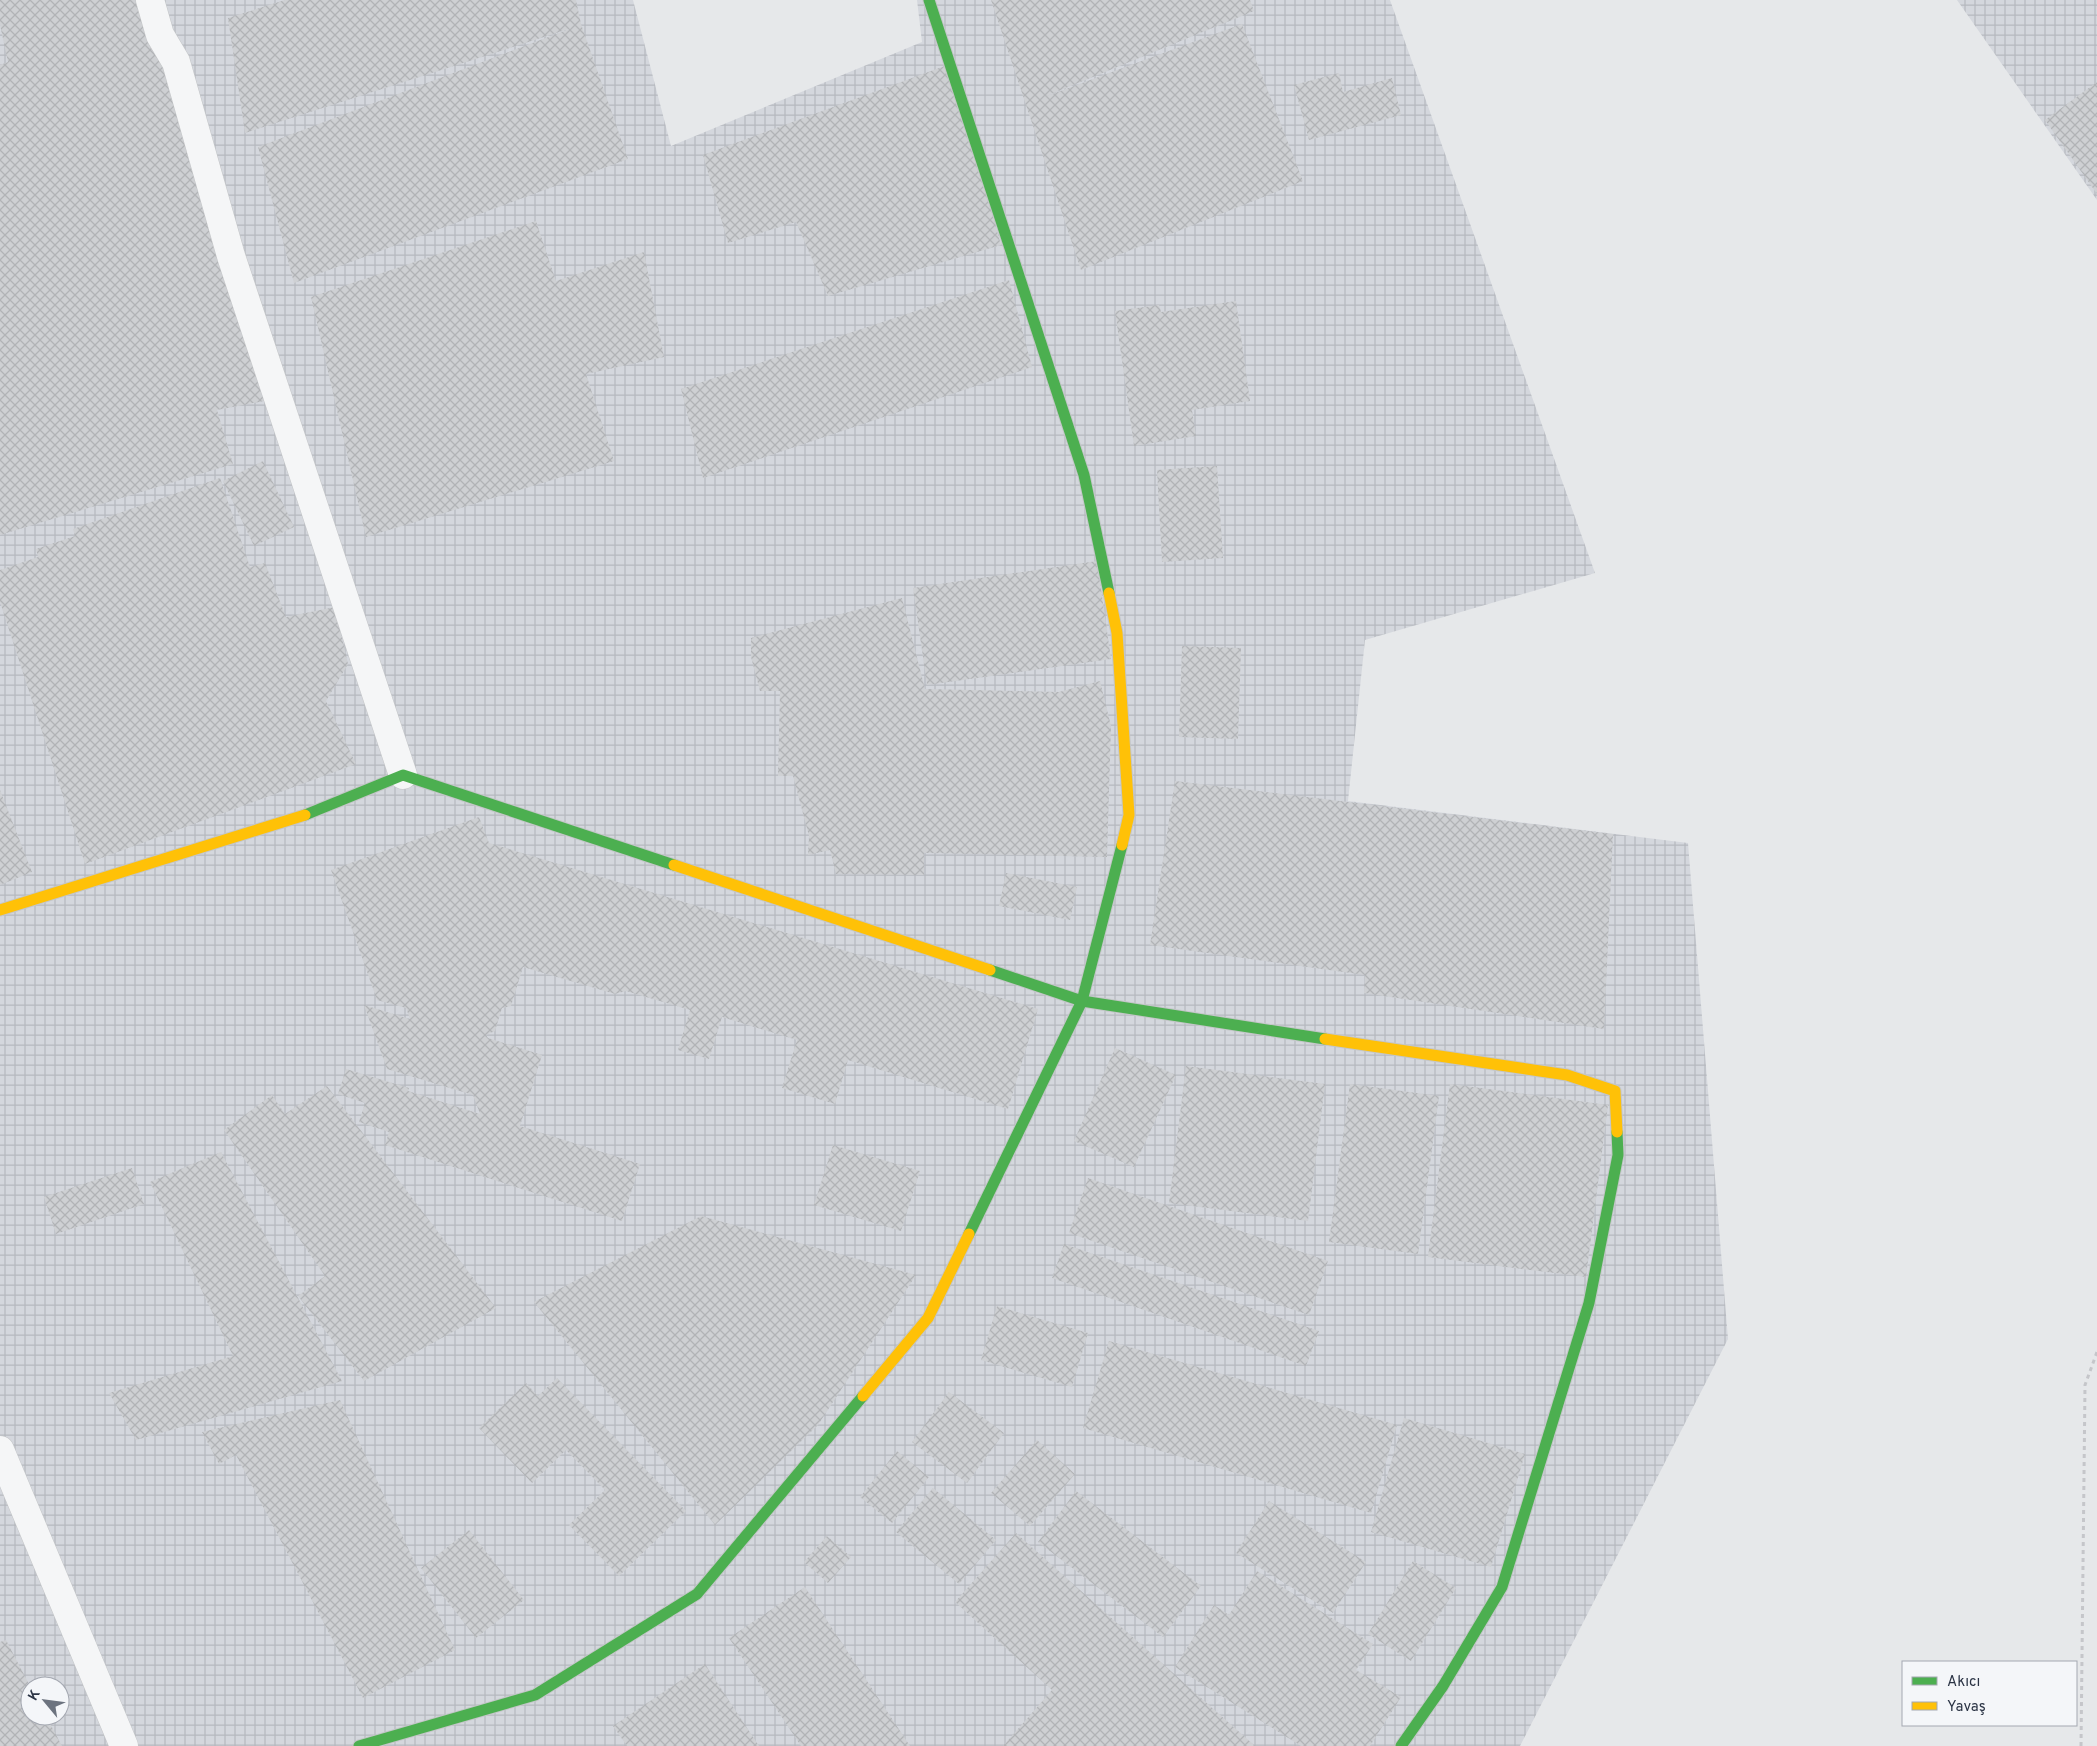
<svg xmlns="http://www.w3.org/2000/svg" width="2097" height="1746" viewBox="0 0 2097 1746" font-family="Overpass,sans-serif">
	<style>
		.industrial { fill: url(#industrial-grid); fill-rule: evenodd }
		.building { fill: url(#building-cross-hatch) }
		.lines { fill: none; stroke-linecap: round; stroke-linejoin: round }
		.street-casing { stroke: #c4c6c8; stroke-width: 29 }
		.fast-casing { stroke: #c4c6c8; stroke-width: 13 }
		.slow-casing { stroke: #c4c6c8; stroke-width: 13 }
		.path { stroke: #c5c6ca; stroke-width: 3; stroke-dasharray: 4 4; stroke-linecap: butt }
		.street { stroke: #f5f6f7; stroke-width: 28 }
		.fast { stroke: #4caf50; stroke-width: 11 }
		.slow { stroke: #ffc107; stroke-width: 11 }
	</style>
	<defs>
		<pattern id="industrial-grid" width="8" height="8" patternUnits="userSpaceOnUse" patternTransform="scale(1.25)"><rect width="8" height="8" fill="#d4d7dd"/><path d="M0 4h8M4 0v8" fill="none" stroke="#b6b9bf"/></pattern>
		<pattern id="building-cross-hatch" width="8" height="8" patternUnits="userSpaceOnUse" patternTransform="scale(1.25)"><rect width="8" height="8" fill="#ced0d3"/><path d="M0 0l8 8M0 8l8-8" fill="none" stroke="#b1b3b6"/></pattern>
	</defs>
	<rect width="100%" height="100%" fill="#e6e8ea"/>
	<g class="industrial">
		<path d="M0,0h633l38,146 251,-104 -5,-42h473l205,573 -230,67 -17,161 340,42 40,496 -208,407h-1520zM30,1686h30v30h-30z"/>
		<path d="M1957,0h140v200z"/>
	</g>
	<g class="building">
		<path d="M0,0h147l122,400 -52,10 16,54 -233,71v-470l8,-3 -8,-37z"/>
		<path d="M285,0h291l5,24 47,135 -334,124 -36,-136 314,-119 -327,105 -17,-115z"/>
		<path d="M991,0h259l4,11 -210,86 198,-73 61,157 -222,89z"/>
		<path d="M950,64l51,181 -173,51 -32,-74 -68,21 -25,-88z"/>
		<path d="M1339,73l4,19 49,-14 9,37 -92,25 -15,-55z"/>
		<path d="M2097,82v112l-52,-74z"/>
		<path d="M536,221l20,60 88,-29 20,105 -78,17 28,87 -248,76 -55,-240z"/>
		<path d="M1009,280l23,87 -329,111 -22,-89z"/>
		<path d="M1236,301l14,100 -58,9 4,26 -62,10 -19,-135 44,-6 2,7z"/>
		<path d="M263,461l31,66 -40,19 -31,-65z"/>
		<path d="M1217,466l6,92 -61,4 -5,-92z"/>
		<path d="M220,478l30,89 15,-4 21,54 49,-10 13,57 -22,37 30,63 -271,100 -85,-262v-32l38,-13 -2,-8 39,-13 -2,-7z"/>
		<path d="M1097,561l14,98 -184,26 -14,-97z"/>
		<path d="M902,598l23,91 134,3 41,-11 11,45 -4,131 -183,-4v22l-88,-1 -6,-24 -22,5 1,-19 -16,-60h-15l2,-85h-20l-9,-34v-19z"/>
		<path d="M1182,646l59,2 -3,91 -59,-2z"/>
		<path d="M1175,781l438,53 -9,195 -240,-36 1,-18 -215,-30z"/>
		<path d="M0,790l32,82 -32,13z"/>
		<path d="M479,817l10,26 549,166 -30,100 -160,-49 -13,44 -53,-16 15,-48 -75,-23 -13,42 -31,-9 12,-40 -64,-19 -11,3 -92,-27 -12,39 -9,2 -7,23 -9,4 2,3 54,17 -22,71 120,38 -18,57 -237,-76 4,-13 -30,-10 6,-19 -27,-9 8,-25 63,19 -1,3 72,23 -7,-19 -86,-26 -23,-64 46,14 -4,-11 -29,-8 -46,-130z"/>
		<path d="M1006,873l71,14 -7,33 -71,-14z"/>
		<path d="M1115,1048l61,27 -42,92 -60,-26z"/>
		<path d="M1186,1066l139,18 -17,137 -139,-18z"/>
		<path d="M1350,1084l89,12 -21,158 -89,-12z"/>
		<path d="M1450,1084l158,21 -22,172 -158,-20z"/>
		<path d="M327,1086l169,222 -132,73 -66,-85 27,-20 -101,-146 48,-35 13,19z"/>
		<path d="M833,1145l87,26 -19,60 -87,-26z"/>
		<path d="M221,1152l121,229 -206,59 -27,-47 124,-37 -83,-174z"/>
		<path d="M132,1168l12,36 -88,30 -12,-37z"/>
		<path d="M1088,1178l240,83 -19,54 -240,-82z"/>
		<path d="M701,1216l215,59 -98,150 -103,100 -181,-223z"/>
		<path d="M1064,1244l255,87 -13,35 -254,-88z"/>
		<path d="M997,1306l91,27 -16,54 -91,-27z"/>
		<path d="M1109,1341l288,84 -26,88 -288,-85z"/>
		<path d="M557,1378l129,133 -67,65 -50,-51 36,-35 -39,-40 -34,33 -53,-55 47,-45 12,13z"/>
		<path d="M949,1392l55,41 -37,50 -55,-41z"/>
		<path d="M340,1400l115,250 -92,48 -127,-243 -17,9 -17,-32z"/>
		<path d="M1404,1418l121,36 -34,113 -120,-35z"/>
		<path d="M1037,1440l38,34 -45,52 -39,-33z"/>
		<path d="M897,1451l32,26 -37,46 -32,-26z"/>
		<path d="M933,1488l63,52 -37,44 -63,-52z"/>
		<path d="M1076,1491l125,95 -38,51 -125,-95z"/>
		<path d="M1269,1501l97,61 -33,51 -97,-60z"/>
		<path d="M469,1530l55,70 -48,38 -55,-70z"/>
		<path d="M1016,1533l239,213h-252l49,-56 -97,-88z"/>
		<path d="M827,1536l24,21 -23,26 -24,-21z"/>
		<path d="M1413,1561l43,27 -45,73 -43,-27z"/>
		<path d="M1257,1571l116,73 -17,26 45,27 -31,49h-69l-126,-79 39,-62 15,10z"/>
		<path d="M805,1587l105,159h-109l-72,-108z"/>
		<path d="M6,1640l24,46v30h16l16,30h-62v-104z"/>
		<path d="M705,1664l54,82h-132l-14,-20z"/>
	</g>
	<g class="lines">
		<g class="street-casing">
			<g id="street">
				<path d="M150,0l10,35 16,27 55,194 172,519"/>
				<path d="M0,1450l124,296"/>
			</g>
		</g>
		<g class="fast-casing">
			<g id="fast">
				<path d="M929,0l155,475 25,118"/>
				<path d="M305,815l98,-40 271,90"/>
				<path d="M990,970l92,31 243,38"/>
				<path d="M969,1234l113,-233 40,-156"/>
				<path d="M359,1746l176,-51 162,-101 166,-198"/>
				<path d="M1401,1746l42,-60 59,-99 87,-284 29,-148 -1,-23"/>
			</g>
		</g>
		<g class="slow-casing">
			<g id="slow">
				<path d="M1109,593l8,40 12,182 -7,30"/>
				<path d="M674,865l316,105"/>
				<path d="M0,910l305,-95"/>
				<path d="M1325,1039l242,36 48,16 2,41"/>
				<path d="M863,1396l65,-78 41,-84"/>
			</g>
		</g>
		<path class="path" d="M2081,1746l4,-361 12,-33"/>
		<use href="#street" class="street"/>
		<use href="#fast" class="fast"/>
		<use href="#slow" class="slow"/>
	</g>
	<rect x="1902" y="1661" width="175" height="65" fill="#f4f6f9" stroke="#a4a8b1"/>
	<rect x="1912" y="1677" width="25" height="8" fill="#4caf50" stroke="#a4a8b1"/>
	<text x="1947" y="1686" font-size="15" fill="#2b3445">Akıcı</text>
	<rect x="1912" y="1702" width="25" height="8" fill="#ffc107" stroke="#a4a8b1"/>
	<text x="1947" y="1711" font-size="15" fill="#2b3445">Yavaş</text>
	<g transform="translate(45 1701) rotate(299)"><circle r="24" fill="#f4f6f9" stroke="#a4a8b1"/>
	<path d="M0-4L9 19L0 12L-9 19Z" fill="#6c737f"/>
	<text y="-8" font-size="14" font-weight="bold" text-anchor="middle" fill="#2b3445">K</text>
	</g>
</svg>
